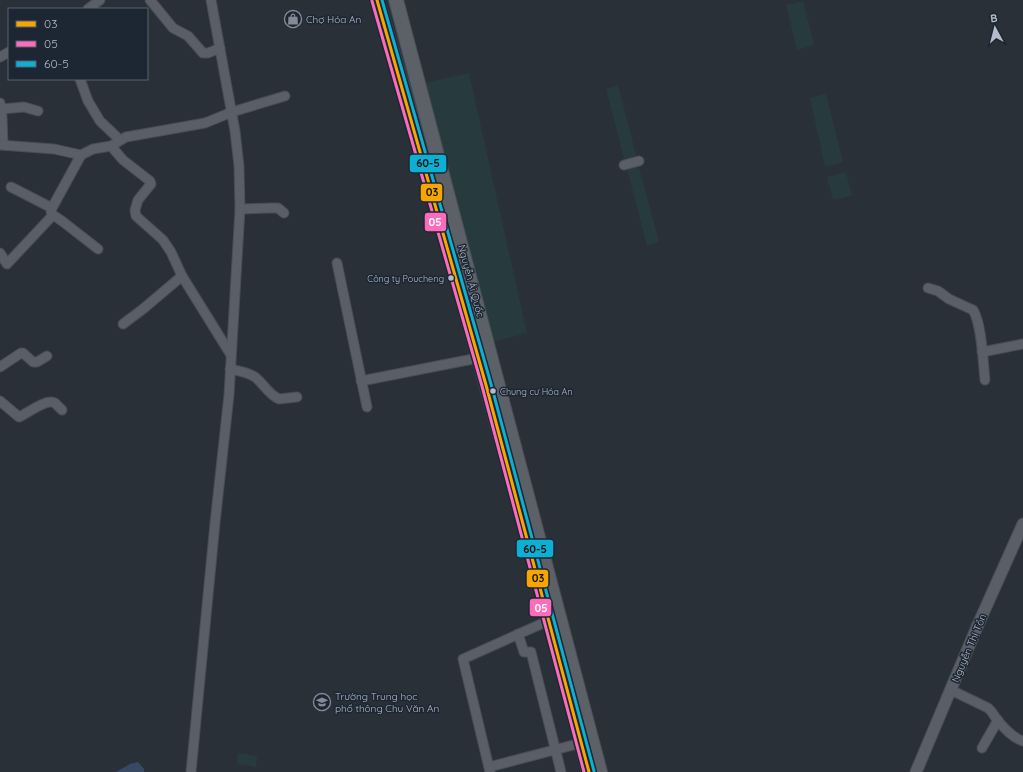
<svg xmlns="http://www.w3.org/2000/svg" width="1023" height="772" viewBox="0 0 1023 772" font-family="Quicksand,sans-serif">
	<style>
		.green { fill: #273a3e }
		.water { fill: #384963 }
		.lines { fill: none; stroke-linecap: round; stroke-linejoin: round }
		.minor-casing { stroke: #484c53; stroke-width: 11 }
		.tertiary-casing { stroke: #484c53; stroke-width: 13 }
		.primary-casing { stroke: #484c55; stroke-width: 16 }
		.minor { stroke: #5a5e66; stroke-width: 9 }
		.tertiary { stroke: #5a5e66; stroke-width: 11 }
		.primary { stroke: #5c6168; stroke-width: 14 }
		.bus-1-casing { stroke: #1d2633; stroke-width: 6 }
		.bus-2-casing { stroke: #1d2633; stroke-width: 6 }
		.bus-3-casing { stroke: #1d2633; stroke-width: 6 }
		.bus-1 { stroke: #f7a600; stroke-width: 3 }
		.bus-2 { stroke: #fb6dba; stroke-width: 3 }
		.bus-3 { stroke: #0dafd3; stroke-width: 3 }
		.bus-dot { fill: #b4bcc9; stroke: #1d2633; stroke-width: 1.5 }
		.labels { text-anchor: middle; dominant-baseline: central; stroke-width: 3; stroke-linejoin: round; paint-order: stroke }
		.bus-label { font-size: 9px; fill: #b4bcc9; stroke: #1d2633; text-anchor: end }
		.poi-label { font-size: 10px; fill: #b4bcc9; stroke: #1d2633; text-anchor: start }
		.street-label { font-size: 10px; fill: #b4bcc9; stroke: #1d2633 }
		.line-badge { stroke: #1d2633; stroke-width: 1.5 }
		.badge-label { font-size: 11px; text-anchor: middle; font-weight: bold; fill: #fff }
		.pale-badge-label { font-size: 11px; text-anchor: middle; font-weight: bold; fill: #111 }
	</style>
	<rect width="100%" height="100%" fill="#2a3038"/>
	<g class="green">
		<path d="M803,1l11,44 -17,5 -11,-45z"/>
		<path d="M469,73l58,260 -35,9 -68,-259z"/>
		<path d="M618,85l19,74 -12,3 -19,-73z"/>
		<path d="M826,94l17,68 -18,5 -15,-69z"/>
		<path d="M638,164l21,78 -12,4 -20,-78z"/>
		<path d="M846,172l6,24 -19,4 -6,-23z"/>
		<path d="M238,753l19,3 -1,11 -19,-3z"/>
	</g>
	<path class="water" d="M138,762l6,7v3h-28l14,-8z"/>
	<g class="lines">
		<g class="minor-casing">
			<g id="minor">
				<path d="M150,0l23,28 15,8 15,17h5l12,-5"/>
				<path d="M88,9l12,-9"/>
				<path d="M0,57l9,-5"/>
				<path d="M80,79l8,22 12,20 20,19"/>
				<path d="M0,103l2,13 1,29"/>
				<path d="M2,109l22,-2 14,4"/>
				<path d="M0,145l54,4 27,6 12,-6 18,-3 15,-9 79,-14 27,-11 53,-16"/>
				<path d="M111,146l12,14 27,21 1,3 -13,16 -3,10 1,6 27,24 8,12 11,24 49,79"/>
				<path d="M81,155l-29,53 -1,4 2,3 9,6 36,28"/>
				<path d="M624,165l15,-4"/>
				<path d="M11,187l41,21"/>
				<path d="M240,209l32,-1h6l6,5"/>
				<path d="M0,253l7,11 46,-49"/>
				<path d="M337,263l30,144"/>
				<path d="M928,288l10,3 11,8 24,11c9,14 10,53 12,70"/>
				<path d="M123,324l20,-15 39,-33"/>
				<path d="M982,352l41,-8"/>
				<path d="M0,367l21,-14h2l10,9h4l10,-6"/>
				<path d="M230,369c9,2 17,3 25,8 9,7 13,17 24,22l18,-2"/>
				<path d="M361,381l117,-23"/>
				<path d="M0,401l19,16c8,-3 27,-19 36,-14 2,2 5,5 7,7"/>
				<path d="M518,634l6,18h7l30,120"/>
				<path d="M951,690l37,18c5,4 6,8 10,13 7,8 15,17 25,20"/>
				<path d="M982,748l16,-28"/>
				<path d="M489,767l92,-24"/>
				<path d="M191,772l24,-249 14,-128 11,-186 -1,-43 -4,-35 -24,-131"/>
				<path d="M490,772l-27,-113 87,-39"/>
			</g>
		</g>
		<g class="tertiary-casing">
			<path id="tertiary" d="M916,772l61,-145 46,-103"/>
		</g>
		<g class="primary-casing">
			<g id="primary">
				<path d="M377,0c75,256 146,513 212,772"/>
				<path d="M396,0l204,772"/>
			</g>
		</g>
		<use href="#minor" class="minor"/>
		<use href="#tertiary" class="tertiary"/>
		<use href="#primary" class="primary"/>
		<g class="bus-1-casing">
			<path id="bus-1" d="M377,0l109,385 103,387"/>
		</g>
		<g class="bus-2-casing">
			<path id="bus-2" d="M372,1l110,385 102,386"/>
		</g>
		<g class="bus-3-casing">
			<path id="bus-3" d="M382,0l109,384 103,387"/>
		</g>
		<use href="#bus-1" class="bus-1"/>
		<use href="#bus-2" class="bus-2"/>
		<use href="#bus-3" class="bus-3"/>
	</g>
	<defs>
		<g id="shop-ring" transform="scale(0.9)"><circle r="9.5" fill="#1d2633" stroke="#848b96" stroke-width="1.5"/><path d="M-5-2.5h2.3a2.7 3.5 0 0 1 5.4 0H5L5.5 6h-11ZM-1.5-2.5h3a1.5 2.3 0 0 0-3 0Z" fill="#848b96"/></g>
		<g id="school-ring" transform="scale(0.9)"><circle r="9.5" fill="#1d2633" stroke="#848b96" stroke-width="1.5"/><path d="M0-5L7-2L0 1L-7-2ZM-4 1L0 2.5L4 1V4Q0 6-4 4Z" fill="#848b96"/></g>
	</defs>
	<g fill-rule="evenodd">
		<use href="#shop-ring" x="293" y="19"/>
		<use href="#school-ring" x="322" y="702"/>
	</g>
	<g class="bus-dot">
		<circle cx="451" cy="278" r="3.5"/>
		<circle cx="493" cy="391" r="3.5"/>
	</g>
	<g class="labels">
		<g class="bus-label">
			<text x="444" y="278">Công ty Poucheng</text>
			<text x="500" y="391" text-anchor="start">Chung cư Hóa An</text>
		</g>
		<g class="poi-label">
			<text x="306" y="19">Chợ Hóa An</text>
			<text x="335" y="696">Trường Trung học<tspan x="335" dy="12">phổ thông Chu Văn An</tspan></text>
		</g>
		<g class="street-label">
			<text transform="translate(471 281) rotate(75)">Nguyễn Ái Quốc</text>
			<text transform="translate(969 648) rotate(-67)">Nguyễn Thị Tồn</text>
		</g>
	</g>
	<g class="line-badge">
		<rect x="409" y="154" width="38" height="19" rx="4" fill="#0dafd3"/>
		<rect x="420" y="183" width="23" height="19" rx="4" fill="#f7a600"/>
		<rect x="424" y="212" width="23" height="20" rx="4" fill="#fb6dba"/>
		<rect x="516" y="539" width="38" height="19" rx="4" fill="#0dafd3"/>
		<rect x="526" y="569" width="23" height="19" rx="4" fill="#f7a600"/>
		<rect x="529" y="598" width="23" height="19" rx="4" fill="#fb6dba"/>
	</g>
	<g class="badge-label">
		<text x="435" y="226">05</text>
		<text x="541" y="612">05</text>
	</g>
	<g class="pale-badge-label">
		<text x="428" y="167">60-5</text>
		<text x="432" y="196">03</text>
		<text x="535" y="553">60-5</text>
		<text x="538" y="582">03</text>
	</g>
	<rect x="8" y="8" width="140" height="72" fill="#1d2633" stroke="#59626f"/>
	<rect x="16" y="21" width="20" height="6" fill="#f7a600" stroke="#59626f"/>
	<text x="44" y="28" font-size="12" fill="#b4bcc9">03</text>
	<rect x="16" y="41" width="20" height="6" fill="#fb6dba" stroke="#59626f"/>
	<text x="44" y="48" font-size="12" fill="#b4bcc9">05</text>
	<rect x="16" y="61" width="20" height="6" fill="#0dafd3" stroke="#59626f"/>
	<text x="44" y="68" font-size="12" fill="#b4bcc9">60-5</text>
	<g transform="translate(995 28) rotate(353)" stroke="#1d2633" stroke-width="3" paint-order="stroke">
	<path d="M0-3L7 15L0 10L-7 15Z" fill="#b4bcc9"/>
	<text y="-6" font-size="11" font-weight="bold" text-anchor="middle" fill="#b4bcc9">B</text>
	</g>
</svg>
